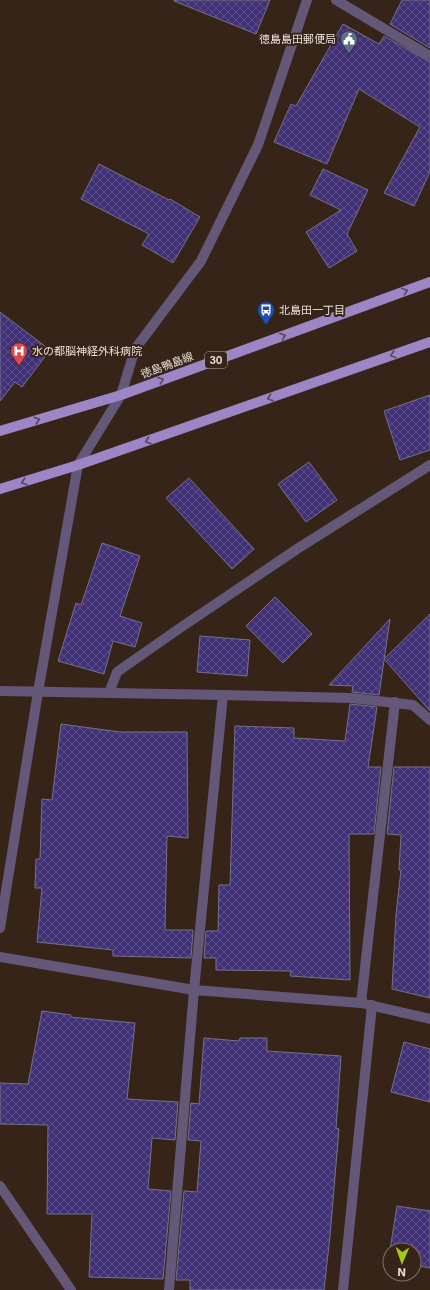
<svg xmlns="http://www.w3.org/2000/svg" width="430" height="1290" viewBox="0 0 430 1290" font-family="Inter,'Noto Sans JP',sans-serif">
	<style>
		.building { fill: url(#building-cross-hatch); stroke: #747288 }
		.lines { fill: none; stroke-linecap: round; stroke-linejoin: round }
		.street { stroke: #635877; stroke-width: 10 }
		.primary { stroke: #9d86c6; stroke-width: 10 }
		.oneway { stroke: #5b4656 }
		.labels { text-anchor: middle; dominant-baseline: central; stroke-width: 4; stroke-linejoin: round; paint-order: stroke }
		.shield { fill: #372419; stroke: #b5a79f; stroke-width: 1 }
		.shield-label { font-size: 10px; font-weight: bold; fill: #ebdfd8 }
		.poi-label { font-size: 11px; fill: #ebdfd8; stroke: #372419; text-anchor: start }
		.street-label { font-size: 11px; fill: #ebdfd8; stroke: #372419 }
	</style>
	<defs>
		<pattern id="building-cross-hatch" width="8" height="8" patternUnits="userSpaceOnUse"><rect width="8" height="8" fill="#403075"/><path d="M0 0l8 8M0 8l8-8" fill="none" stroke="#5c4e88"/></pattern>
	</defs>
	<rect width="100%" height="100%" fill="#372419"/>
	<g class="building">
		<path d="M174,0h96l-14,34 -82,-33z"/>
		<path d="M402,0h28v48l-40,-24z"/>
		<path d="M343,24l36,20 5,-8 46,26v110l-16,34 -30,-13 36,-66 -61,-38 -32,75 -53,-22 17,-38 5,2z"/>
		<path d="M99,164l70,36 1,-1 30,18 -27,46 -31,-18 7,-11 -68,-35z"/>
		<path d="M323,169l45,21 -21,44 10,17 -28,17 -23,-36 35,-22 -31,-15z"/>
		<path d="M0,312l50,38 -28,37 -7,-5 -15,19z"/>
		<path d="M430,395v55l-30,10 -16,-49z"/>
		<path d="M309,462l28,38 -31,22 -28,-38z"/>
		<path d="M189,478l65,71 -22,20 -66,-71z"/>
		<path d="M102,543l38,13 -20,60 22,7 -7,24 -22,-6 -9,33 -46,-13 18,-58 5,2z"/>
		<path d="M275,597l37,37 -29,29 -37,-37z"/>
		<path d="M430,614v97l-46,-52z"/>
		<path d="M390,619l-11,76 -27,-3 1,-6 -24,-1z"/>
		<path d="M200,636l50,4 -3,36 -50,-4z"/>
		<path d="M350,704l27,3 -9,60h13l-7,67h-25l1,146 -60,-4 1,-5 -75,-1v-12h-12l2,-27h12l1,-46h11l5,-159 59,2v10l51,3z"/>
		<path d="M61,724l59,8h67l1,106 -21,-2 -2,94h28l-2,28 -78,-2v-6l-76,-8 5,-54h-7l1,-29h4l2,-60 10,1z"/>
		<path d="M394,767h36v231l-38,-9 4,-74 5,-45h-2l2,-35 -14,-1z"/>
		<path d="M42,1011l29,4 -1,2 65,6 -8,76 51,3 -3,38 -23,-2 -4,51 23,2 -8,88 -74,-2 3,-63h-45l1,-89 -48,-1v-41l28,1z"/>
		<path d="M204,1038l35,3 1,-3h27v13l74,5 -5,72 3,1 -9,107 -6,54h-134v-10h-14l8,-89 13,1 4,-51 -13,-1 3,-37 8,1z"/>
		<path d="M404,1042l26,7v53l-39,-10z"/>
		<path d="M397,1206l33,5v57l-16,-3v-15h-24z"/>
	</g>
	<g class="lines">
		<g class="street">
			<path d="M336,0l94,56"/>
			<path d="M0,691l223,4 -29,295 -25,300"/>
			<path d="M109,693l8,-21 63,-44 117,-79 133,-84"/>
			<path d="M223,695l128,3 62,7 17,15"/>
			<path d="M0,928l38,-236 40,-227 43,-70 14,-46 66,-88 57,-116 49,-145"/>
			<path d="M0,957l194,33 167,13 69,16"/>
			<path d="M361,1003l34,-301"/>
			<path d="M0,1186l71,104"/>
			<path d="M343,1290l29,-285"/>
		</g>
		<g class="primary">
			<path d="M0,431l121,-36 309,-113"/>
			<path d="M0,489l78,-24 352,-123"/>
		</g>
	</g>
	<defs><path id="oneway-chevron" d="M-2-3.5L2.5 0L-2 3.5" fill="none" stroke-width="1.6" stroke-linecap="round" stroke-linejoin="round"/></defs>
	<g class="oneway">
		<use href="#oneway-chevron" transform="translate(405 291) rotate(-20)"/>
		<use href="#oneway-chevron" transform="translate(283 336) rotate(-20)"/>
		<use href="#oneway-chevron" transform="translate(393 355) rotate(161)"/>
		<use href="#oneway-chevron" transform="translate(161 380) rotate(-20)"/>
		<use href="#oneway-chevron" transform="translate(270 398) rotate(161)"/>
		<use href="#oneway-chevron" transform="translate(37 420) rotate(-17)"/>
		<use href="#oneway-chevron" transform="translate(148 441) rotate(161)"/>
		<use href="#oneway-chevron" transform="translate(24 482) rotate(163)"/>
	</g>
	<defs>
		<g id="civic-pin" transform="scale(0.9)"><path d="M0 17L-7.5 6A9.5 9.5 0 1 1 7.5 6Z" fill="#5c6f8a" stroke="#372419"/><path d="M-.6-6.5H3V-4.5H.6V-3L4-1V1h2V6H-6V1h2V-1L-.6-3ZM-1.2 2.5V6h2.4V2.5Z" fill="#fff"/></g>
		<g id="bus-pin" transform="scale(0.9)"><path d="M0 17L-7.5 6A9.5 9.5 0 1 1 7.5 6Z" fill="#1a4fb4" stroke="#372419"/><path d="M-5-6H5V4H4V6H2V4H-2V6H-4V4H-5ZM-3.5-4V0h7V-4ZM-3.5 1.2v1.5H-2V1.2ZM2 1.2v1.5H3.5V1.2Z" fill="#fff"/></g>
		<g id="hospital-pin" transform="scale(0.9)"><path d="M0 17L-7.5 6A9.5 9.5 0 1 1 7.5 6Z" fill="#e0444e" stroke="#372419"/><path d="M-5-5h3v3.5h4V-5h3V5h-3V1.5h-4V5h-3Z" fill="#fff"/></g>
	</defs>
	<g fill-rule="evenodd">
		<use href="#civic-pin" x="349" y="39"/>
		<use href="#bus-pin" x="266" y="310"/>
		<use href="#hospital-pin" x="19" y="351"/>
	</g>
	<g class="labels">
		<rect class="shield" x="205" y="352" width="22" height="16" rx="3"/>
		<g class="shield-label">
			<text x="216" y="360">30</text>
		</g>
		<g class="poi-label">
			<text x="336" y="39" text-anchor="end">徳島島田郵便局</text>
			<text x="279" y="310">北島田一丁目</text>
			<text x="32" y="351">水の都脳神経外科病院</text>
		</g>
		<g class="street-label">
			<text transform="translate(167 365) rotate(-20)">徳島鴨島線</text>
		</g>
	</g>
	<g transform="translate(402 1262) rotate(182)"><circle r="19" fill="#372419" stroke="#7f6f65"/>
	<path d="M0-3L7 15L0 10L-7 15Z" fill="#a8c71d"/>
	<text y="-6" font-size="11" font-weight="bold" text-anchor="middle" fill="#ebdfd8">N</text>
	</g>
</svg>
